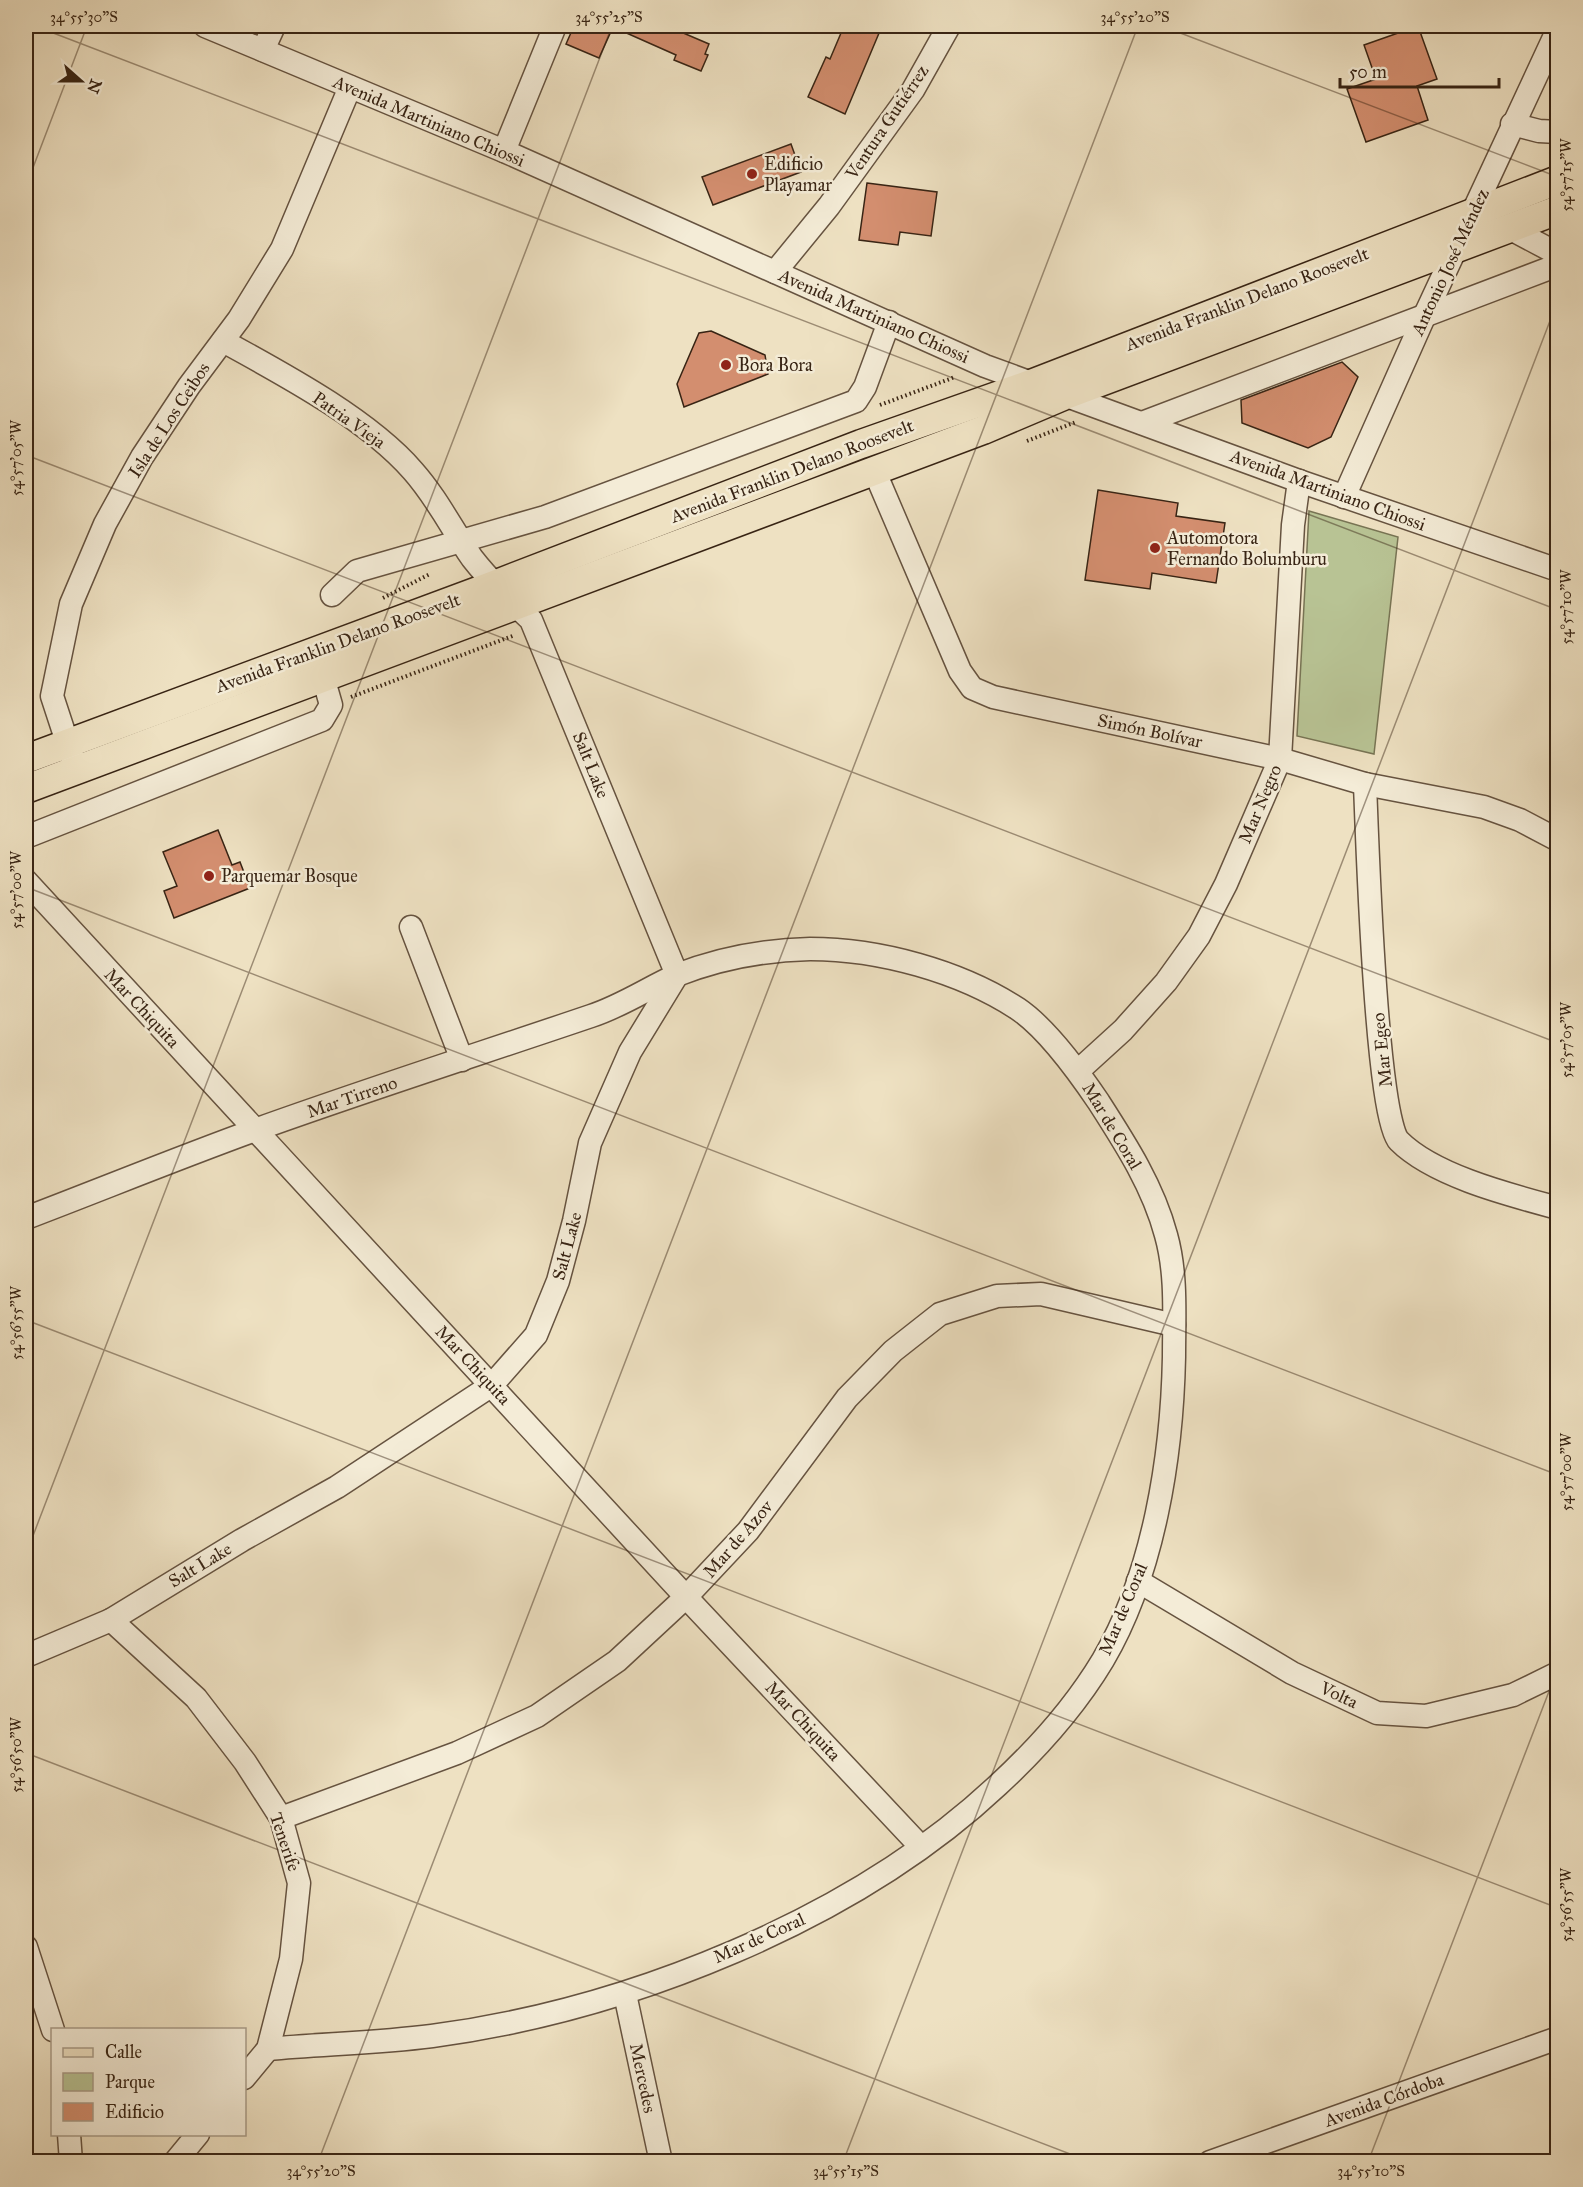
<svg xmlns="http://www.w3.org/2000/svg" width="1583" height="2187" viewBox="0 0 1583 2187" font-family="'IM FELL Great Primer',serif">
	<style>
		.green { fill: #b8c394; stroke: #787454; stroke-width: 1.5 }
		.building { fill: #d38e6f; stroke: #382414; stroke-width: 1.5 }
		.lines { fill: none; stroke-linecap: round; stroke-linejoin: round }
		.minor-casing { stroke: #665340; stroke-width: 25 }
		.major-casing { stroke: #382414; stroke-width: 31 }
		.path { stroke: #382414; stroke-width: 4; stroke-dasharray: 1.5 3; stroke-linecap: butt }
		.minor { stroke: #f4ecd7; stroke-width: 22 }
		.major { stroke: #eee1c2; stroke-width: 28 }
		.ticks { fill: none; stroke: #382414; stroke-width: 1.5; stroke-opacity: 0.45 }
		.poi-dot { fill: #8f2418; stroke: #f4ecd7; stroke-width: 2 }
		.labels { text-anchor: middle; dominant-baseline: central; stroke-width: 5; stroke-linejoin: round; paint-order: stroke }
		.street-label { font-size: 18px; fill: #382414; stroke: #f4ecd7 }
		.poi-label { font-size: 18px; fill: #382414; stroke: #f4ecd7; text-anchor: start }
		.neatline { fill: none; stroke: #382414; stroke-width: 2 }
		.ticks-label { font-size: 15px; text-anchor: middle; fill: #382414 }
	</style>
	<rect width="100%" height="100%" fill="#eee1c2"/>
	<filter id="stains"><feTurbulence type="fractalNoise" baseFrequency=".00333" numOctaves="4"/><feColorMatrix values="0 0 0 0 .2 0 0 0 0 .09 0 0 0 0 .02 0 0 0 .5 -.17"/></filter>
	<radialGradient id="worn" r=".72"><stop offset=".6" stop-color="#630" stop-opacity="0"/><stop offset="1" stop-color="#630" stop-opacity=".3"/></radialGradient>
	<path class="green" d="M1309,511l89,26 -24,217 -77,-18z"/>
	<g class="building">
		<path d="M574,26h93l42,18 -4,10 3,1 -7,16 -27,-11 2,-5 -63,-28 -14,31 -33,-14z"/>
		<path d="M844,26h38l-37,88 -37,-17 18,-40 4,2z"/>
		<path d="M1418,26l19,53 -20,7 11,34 -62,22 -19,-53 29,-10 -12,-34z"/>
		<path d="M791,144l10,28 -88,33 -11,-28z"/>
		<path d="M867,183l70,9 -6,44 -31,-4 -2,13 -39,-5z"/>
		<path d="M711,331l54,24 3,19 -84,33 -7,-23 22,-51z"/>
		<path d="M1342,362l16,15 -27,60 -23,11 -66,-25 -1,-23z"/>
		<path d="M1098,490l80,13 -2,13 49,7 -9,60 -64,-10 -2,16 -65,-9z"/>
		<path d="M218,830l14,35 8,-3 10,26 -76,30 -10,-27 13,-5 -14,-34z"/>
	</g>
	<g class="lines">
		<g class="minor-casing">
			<g id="minor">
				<path d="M205,26l299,125 481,215 314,115 259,89"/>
				<path d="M263,50l11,-24"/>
				<path d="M1512,124l27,7 19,1"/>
				<path d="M504,151l51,-125"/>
				<path d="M1509,228l49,26"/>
				<path d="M775,272l54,-66 84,-116 36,-64"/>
				<path d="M1142,423l416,-158"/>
				<path d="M874,470l86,201 12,17 21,9 287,62 85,25 119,23 36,13 38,20"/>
				<path d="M1344,497l80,-180 134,-288"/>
				<path d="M332,595l25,-24 188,-54 311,-116 9,-14 24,-65"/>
				<path d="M72,757l-20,-61 19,-92 34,-80 37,-67 47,-71 50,-67 43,-70 68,-162"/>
				<path d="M1365,784c2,50 11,334 34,357 35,35 111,54 159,67"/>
				<path d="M26,837l296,-117 9,-15 -8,-28"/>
				<path d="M26,881l660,716 235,250"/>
				<path d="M411,927l51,133"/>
				<path d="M1078,1071l45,-41 43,-48 33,-46 27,-52 54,-125 13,-234 6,-44"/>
				<path d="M26,1218c76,-29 152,-60 229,-88 111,-40 224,-76 336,-114 31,-10 57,-28 86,-41 43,-17 87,-25 133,-26 69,0 150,22 208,60 28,19 61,64 80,92 27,42 55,85 68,134 11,39 8,81 8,122 -2,99 -20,216 -71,303 -27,45 -66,89 -105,125 -145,136 -371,225 -566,251 -54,7 -109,8 -164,13"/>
				<path d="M1138,1581l154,92 85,40 49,3 87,-21 45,-22"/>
				<path d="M111,1620l85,78 49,64 36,56 18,65 -8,76 -23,90 -24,29"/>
				<path d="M26,1656l85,-36 131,-80 95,-53 155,-102 44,-50 22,-54 16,-60 16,-78 40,-91 47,-77 -146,-355c-21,-20 -41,-39 -59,-62 -20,-29 -35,-60 -59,-87 -45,-52 -130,-97 -190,-130"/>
				<path d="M281,1818l176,-65 80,-37 80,-55 69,-64 62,-66 99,-133 46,-47 47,-37 57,-18 44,-2 133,31"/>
				<path d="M26,1947l27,83"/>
				<path d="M625,1994l36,168"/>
				<path d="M69,2134l2,28"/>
				<path d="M175,2162l23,-28"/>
				<path d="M1210,2162l348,-124"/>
			</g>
		</g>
		<g class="major-casing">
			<g id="major">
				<path d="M26,759l468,-174 367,-141 170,-60 527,-204"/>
				<path d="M26,789l957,-359 80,-34 495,-186"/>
			</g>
		</g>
		<g class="path">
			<path d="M880,405l75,-28"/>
			<path d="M1027,441l49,-19"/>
			<path d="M383,598l47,-24"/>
			<path d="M351,697l164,-62"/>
		</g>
		<use href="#minor" class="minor"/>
		<use href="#major" class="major"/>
	</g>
	<path class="ticks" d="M35,26l1523,584M1162,26l396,151M26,186l61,-160M26,455l1532,588M26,887l1532,588M26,1320l1532,588M26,1554l586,-1528M26,1753l1065,409M318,2162l820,-2136M843,2162l715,-1862M1368,2162l190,-494"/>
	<g class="poi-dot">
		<circle cx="752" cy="174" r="6"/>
		<circle cx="726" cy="365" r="6"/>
		<circle cx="1155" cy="548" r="6"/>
		<circle cx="209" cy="876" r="6"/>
	</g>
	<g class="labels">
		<g class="street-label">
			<text transform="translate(429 121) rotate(23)">Avenida Martiniano Chiossi</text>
			<text transform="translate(887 122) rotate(-56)">Ventura Gutiérrez</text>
			<text transform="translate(1450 262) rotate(-65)">Antonio José Méndez</text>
			<text transform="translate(1247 299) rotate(-21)">Avenida Franklin Delano Roosevelt</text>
			<text transform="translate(874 316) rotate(24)">Avenida Martiniano Chiossi</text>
			<text transform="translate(169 420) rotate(-57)">Isla de Los Ceibos</text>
			<text transform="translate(349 420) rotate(35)">Patria Vieja</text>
			<text transform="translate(792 471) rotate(-21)">Avenida Franklin Delano Roosevelt</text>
			<text transform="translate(1328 490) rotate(20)">Avenida Martiniano Chiossi</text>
			<text transform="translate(338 643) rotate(-20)">Avenida Franklin Delano Roosevelt</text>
			<text transform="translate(1150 731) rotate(12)">Simón Bolívar</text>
			<text transform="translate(591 765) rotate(68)">Salt Lake</text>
			<text transform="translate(1260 804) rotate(-67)">Mar Negro</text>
			<text transform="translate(142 1008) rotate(47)">Mar Chiquita</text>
			<text transform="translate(1382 1050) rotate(-96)">Mar Egeo</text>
			<text transform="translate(352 1097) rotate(-19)">Mar Tirreno</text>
			<text transform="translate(1112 1126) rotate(59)">Mar de Coral</text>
			<text transform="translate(567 1246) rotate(-75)">Salt Lake</text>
			<text transform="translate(473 1365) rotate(47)">Mar Chiquita</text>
			<text transform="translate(738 1539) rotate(-49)">Mar de Azov</text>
			<text transform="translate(200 1565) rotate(-31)">Salt Lake</text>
			<text transform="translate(1123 1609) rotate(-67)">Mar de Coral</text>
			<text transform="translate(1339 1695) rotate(25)">Volta</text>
			<text transform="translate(803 1721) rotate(47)">Mar Chiquita</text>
			<text transform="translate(285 1842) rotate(71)">Tenerife</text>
			<text transform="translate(759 1938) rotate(-24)">Mar de Coral</text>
			<text transform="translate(643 2078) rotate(78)">Mercedes</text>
			<text transform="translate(1384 2100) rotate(-20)">Avenida Córdoba</text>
		</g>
		<g class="poi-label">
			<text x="764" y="164">Edificio<tspan x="764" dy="21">Playamar</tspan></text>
			<text x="738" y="365">Bora Bora</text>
			<text x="1167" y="538">Automotora<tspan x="1167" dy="21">Fernando Bolumburu</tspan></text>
			<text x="221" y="876">Parquemar Bosque</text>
		</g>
	</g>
	<rect width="1583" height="2187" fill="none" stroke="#eee1c2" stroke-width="66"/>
	<rect x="51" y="2028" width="195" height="108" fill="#f4ecd7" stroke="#a99c89" stroke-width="1.5"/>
	<rect x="63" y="2048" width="30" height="9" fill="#eee1c2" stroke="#a99c89" stroke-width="1.5"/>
	<text x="105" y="2058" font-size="18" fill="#382414">Calle</text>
	<rect x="63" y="2073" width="30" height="18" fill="#b8c394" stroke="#a99c89" stroke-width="1.5"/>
	<text x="105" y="2088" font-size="18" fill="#382414">Parque</text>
	<rect x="63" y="2103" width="30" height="18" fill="#d38e6f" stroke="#a99c89" stroke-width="1.5"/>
	<text x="105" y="2118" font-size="18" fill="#382414">Edificio</text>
	<g transform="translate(81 81) rotate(111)" stroke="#f4ecd7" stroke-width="4.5" paint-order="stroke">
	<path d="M0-4.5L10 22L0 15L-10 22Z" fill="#382414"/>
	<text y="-9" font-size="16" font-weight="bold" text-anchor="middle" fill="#382414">N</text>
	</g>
	<path d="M1340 78v9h159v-9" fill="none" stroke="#382414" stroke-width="3"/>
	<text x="1349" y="78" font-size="18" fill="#382414" stroke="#f4ecd7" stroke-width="4.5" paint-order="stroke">50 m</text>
	<rect x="33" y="33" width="1517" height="2121" class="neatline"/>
	<g class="ticks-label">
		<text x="84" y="22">34°55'30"S</text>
		<text x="609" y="22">34°55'25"S</text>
		<text x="1135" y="22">34°55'20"S</text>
		<text transform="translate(1566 175) rotate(-90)" y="5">54°57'15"W</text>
		<text transform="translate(16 458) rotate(-90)" y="5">54°57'05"W</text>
		<text transform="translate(1566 607) rotate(-90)" y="5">54°57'10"W</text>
		<text transform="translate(16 890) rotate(-90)" y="5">54°57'00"W</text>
		<text transform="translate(1566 1040) rotate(-90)" y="5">54°57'05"W</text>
		<text transform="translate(16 1323) rotate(-90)" y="5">54°56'55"W</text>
		<text transform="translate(1566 1472) rotate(-90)" y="5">54°57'00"W</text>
		<text transform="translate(16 1755) rotate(-90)" y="5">54°56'50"W</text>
		<text transform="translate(1566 1905) rotate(-90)" y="5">54°56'55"W</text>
		<text x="321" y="2176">34°55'20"S</text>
		<text x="846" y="2176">34°55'15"S</text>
		<text x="1371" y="2176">34°55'10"S</text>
	</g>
	<rect width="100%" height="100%" filter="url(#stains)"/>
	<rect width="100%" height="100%" fill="url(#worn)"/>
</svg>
